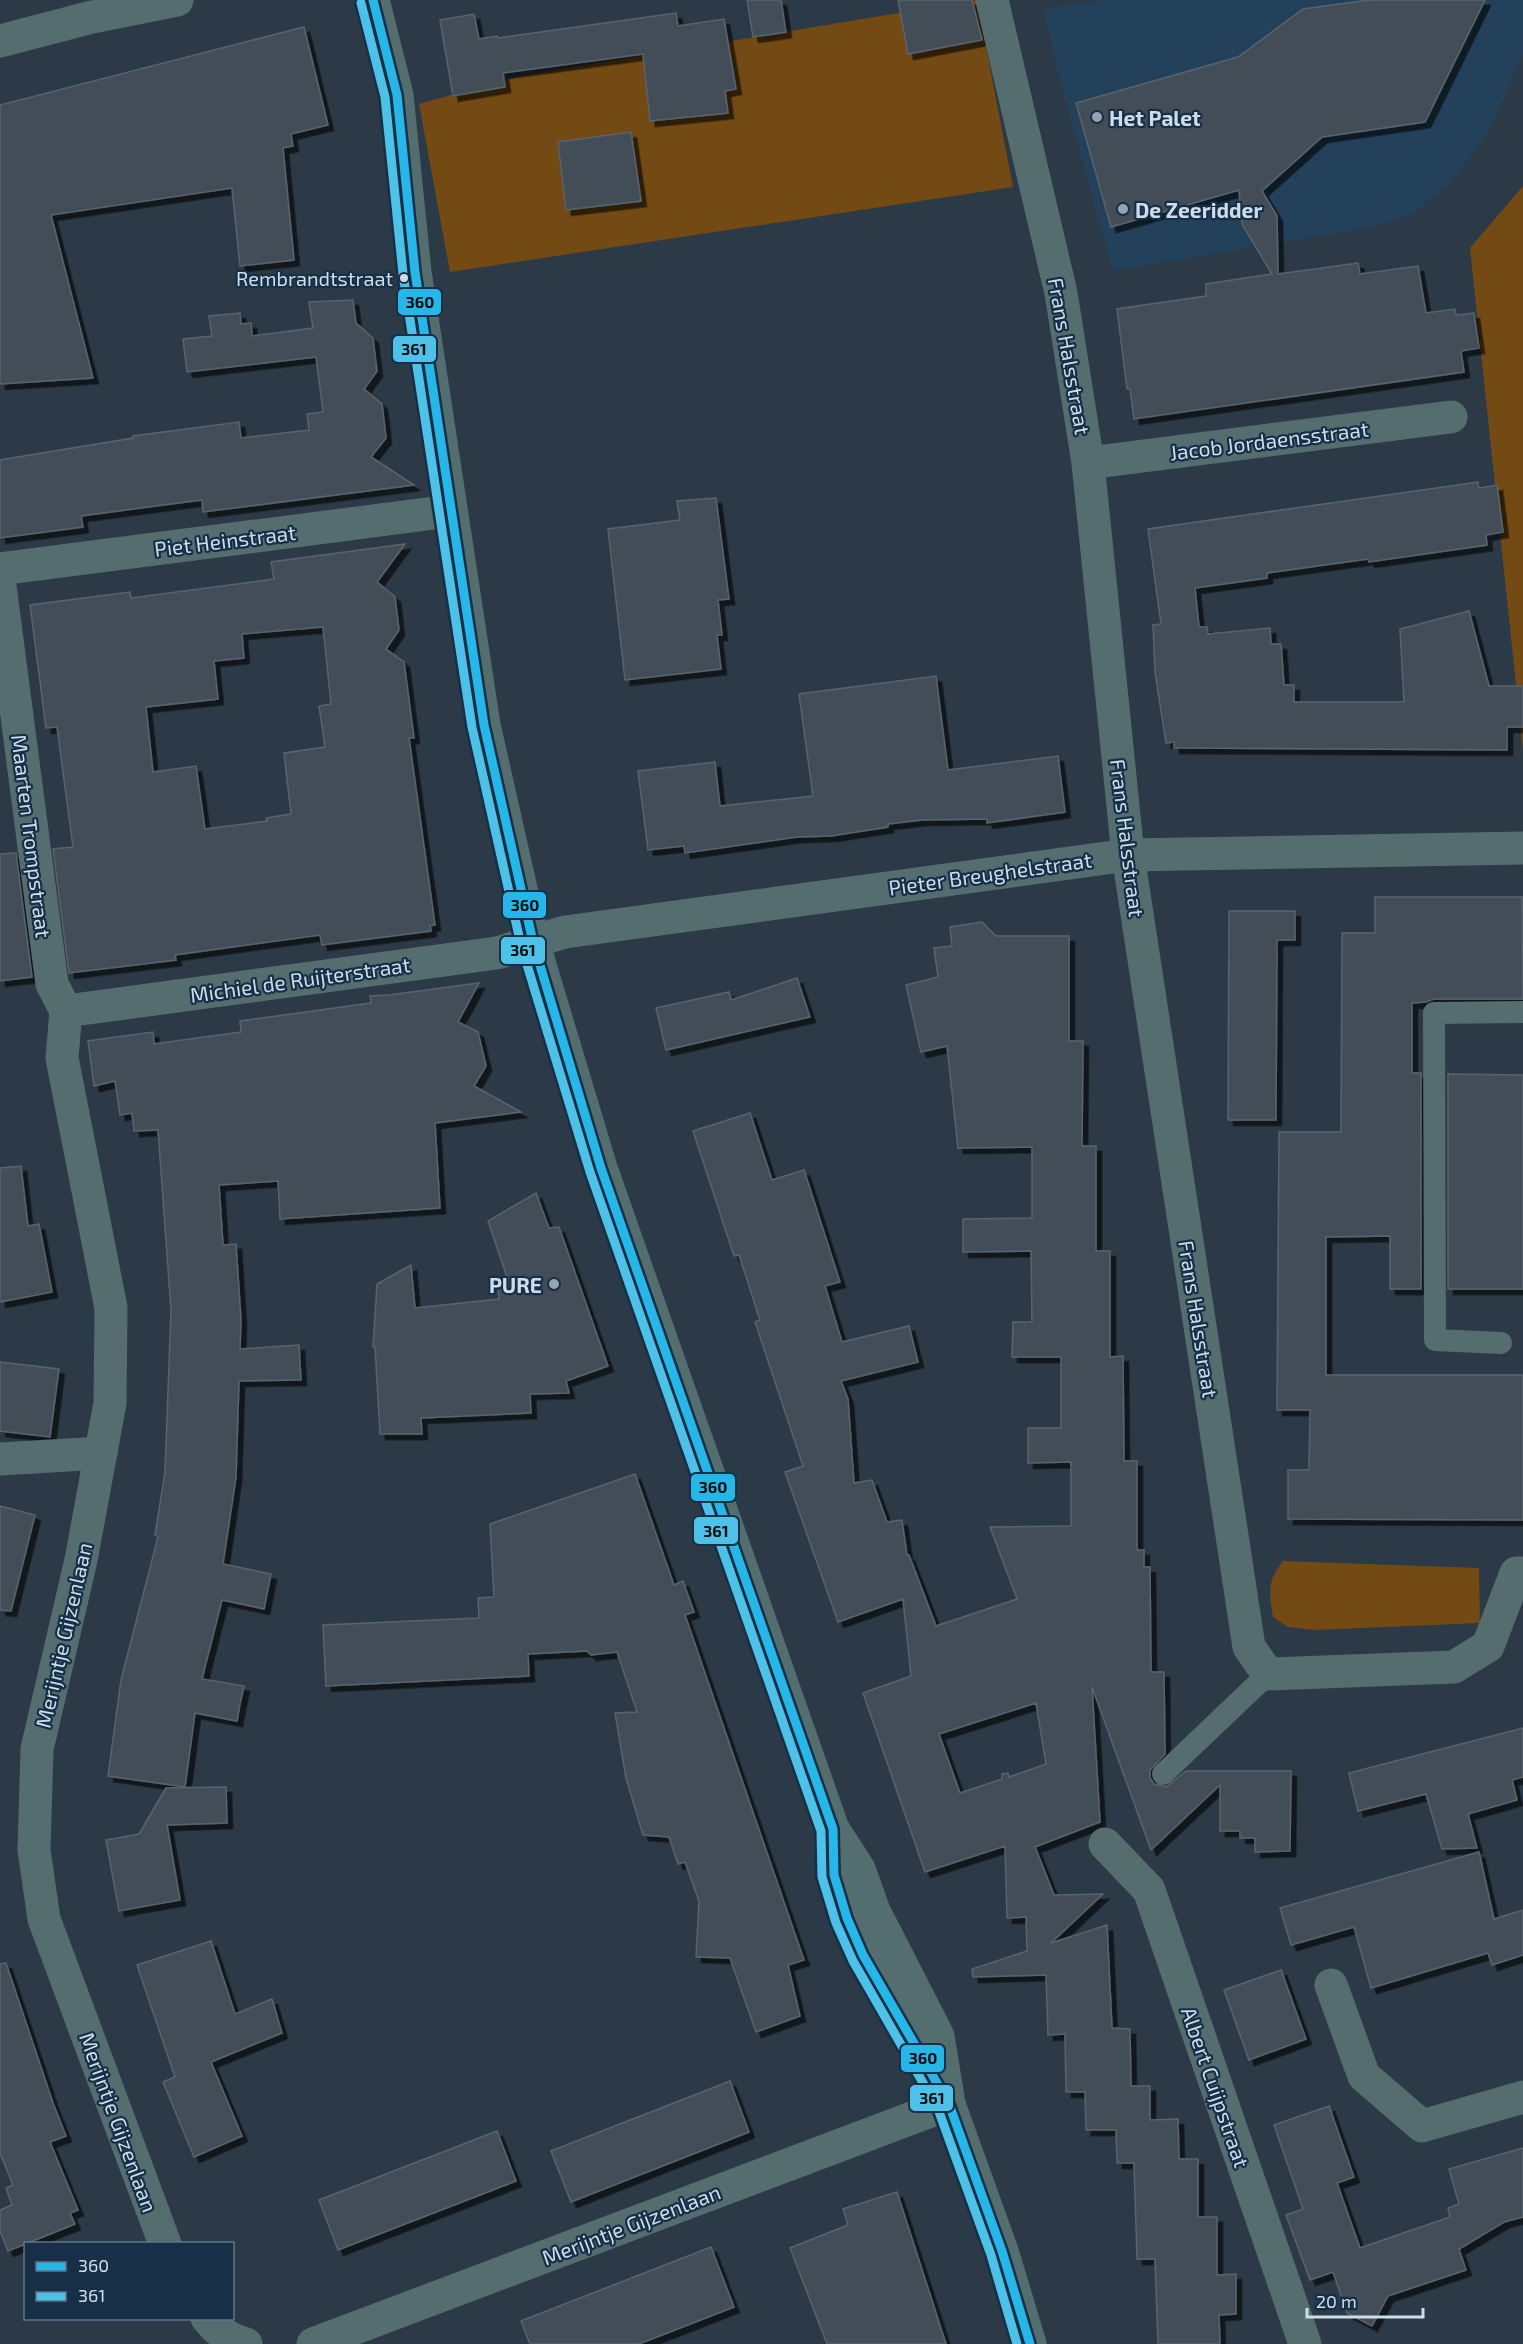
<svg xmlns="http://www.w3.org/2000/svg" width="1523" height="2344" viewBox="0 0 1523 2344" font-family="'Exo 2',sans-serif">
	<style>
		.built { fill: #24415b }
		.green { fill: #734a13 }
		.building { fill: #424e59; stroke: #58636e; stroke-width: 1.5; fill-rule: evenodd; filter: url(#shadow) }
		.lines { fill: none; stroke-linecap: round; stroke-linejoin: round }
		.lane { stroke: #556d6f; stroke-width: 22 }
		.street { stroke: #556d6f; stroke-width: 33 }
		.secondary { stroke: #546e6f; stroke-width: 33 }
		.bus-1-casing { stroke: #173047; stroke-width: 14 }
		.bus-2-casing { stroke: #173047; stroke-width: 14 }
		.bus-1 { stroke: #26b7e8; stroke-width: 9 }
		.bus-2 { stroke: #4ec1e8; stroke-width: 9 }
		.poi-dot { fill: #95a4b2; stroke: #173047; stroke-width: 2 }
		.bus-dot { fill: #ceddeb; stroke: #173047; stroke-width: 2 }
		.labels { text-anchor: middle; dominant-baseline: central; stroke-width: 4.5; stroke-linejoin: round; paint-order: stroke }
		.bus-label { font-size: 20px; fill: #ceddeb; stroke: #173047; text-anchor: end }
		.poi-label { font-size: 21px; font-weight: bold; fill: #ceddeb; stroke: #173047; text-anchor: start }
		.street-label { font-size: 21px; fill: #ceddeb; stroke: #173047 }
		.line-badge { stroke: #173047; stroke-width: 2 }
		.pale-badge-label { font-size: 16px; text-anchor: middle; font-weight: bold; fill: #111 }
	</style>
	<defs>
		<filter id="shadow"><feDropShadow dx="5.5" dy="5.5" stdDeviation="0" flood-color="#0009"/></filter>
	</defs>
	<rect width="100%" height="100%" fill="#2c3a47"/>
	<path class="built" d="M1103,0h420v54l-34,77 -39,53 -38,30 -49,15 -250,42 -52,-186 -18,-76z"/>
	<g class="green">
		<path d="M977,0l36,187 -563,85 -31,-168 96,-27z"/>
		<path d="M1523,186v565l-53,-503z"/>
		<path d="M1283,1561l196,7 1,55 -166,7 -26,-3 -15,-10c-4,-25 -6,-36 10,-56z"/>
	</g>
	<g class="building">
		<path d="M747,0h34l5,32 -33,5z"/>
		<path d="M898,0h74l10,40 -74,14z"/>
		<path d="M1369,0h116l-60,122 -103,15 -60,54 15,25 1,58 80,-11 2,11 58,-8 8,47 29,-4 1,6 18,-2 5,35 -18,3 3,21 -330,47 -4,-30h-3l-10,-80 89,-13v-12l66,-10 -30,-50 -3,-34 -128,37 -35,-124 162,-46 65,-48z"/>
		<path d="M676,13l2,13 46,-7 12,70 -11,2 3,22 -78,8 -7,-67 -140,19 2,14 -52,9 -13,-76 34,-6 5,25 18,-3 1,2z"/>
		<path d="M304,27l24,98 -37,9 2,12 -10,2 11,112 -54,6 -8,-78 -181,27 42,163 -93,6v-279z"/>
		<path d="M631,132l10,69 -75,9 -8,-68z"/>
		<path d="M353,300l3,23 17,15 4,33 -13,18 18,15 4,34 -15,19 43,28 -211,27 -1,-12 -31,4 -90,12 2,11 -83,11v-78l133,-22v-2l106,-14 2,16 68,-8 -2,-16 16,-2 -7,-55 -129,15 -4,-33 29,-3 -3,-20 31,-3 1,11 10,-1 1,13 61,-8 -4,-26z"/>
		<path d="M1478,482l1,6 18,-3 6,47 -17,3 1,10 -118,17 -1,-3 -101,14v5l-72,10 4,39h8l1,7 62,-6 1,16h10l3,41h10v17h110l-4,-73 69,-18 20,75h34v41h-16v23l-333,-2v-6l-8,1 -11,-71 -2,-47 8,-1 -13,-95z"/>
		<path d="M716,498l13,101 -11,1 4,35h-5l4,34 -96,11 -17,-151 72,-9 -3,-19z"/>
		<path d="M405,544l-28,38 18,15 4,33 -13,19 18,13 10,76h-5l26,187 -5,1 1,5 -109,14 -2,-10 -145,20 1,5 -107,13 -16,-124 20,-2 -16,-120 -11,1 -16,-123 100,-13 1,6 143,-19 -3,-17zM323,627l8,77 -12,2 6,41 -41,6 7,61 -25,4 1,3 -62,8 -9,-63 -43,6 -7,-65 72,-8 -4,-38 30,-3 -2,-24z"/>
		<path d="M936,676l12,94 110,-14 7,56 -78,11v-4l-65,1 -34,4v3l-57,9 -34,1 -112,16 -1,-7 -36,4 -10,-79 77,-9 5,44 93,-10 -14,-102z"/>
		<path d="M16,853l16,124 -32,4v-127z"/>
		<path d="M1375,897h147l1,102h-89l-8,3 -14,1v70h9v216h-31v-53l-64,1v138h197v145l-235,-1v-49h21l1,-60h-33l2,-278h62l1,-199h33z"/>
		<path d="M1229,911h66v29h-18l-1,180h-48z"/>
		<path d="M982,922l14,14h73v105h14l-1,105h14v105h14v106l13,-1 1,105h13v89h7v17h6l1,105h13l1,82 -15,16v8l4,6 12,3 20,-16h105l-1,80 -35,1v-14h-15v-7h-20v-46l-69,65 -59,-163 8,135 -65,25 19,48 49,-1 -52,49 56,-18 5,103 18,1 1,57h19v34l28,-1 1,40h19v58h19v58l19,-1v40l-17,1 1,29h-62l-3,-85h-18l-3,-96h-17l-1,-33h-30l-1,-38h-19l-1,-58 -17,1 -2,-60 -73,2 -1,-8 55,-18 -1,-34 -19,1 -2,-72 -80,26 -62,-179 48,-17 -8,-77 -65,23 -53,-150 18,-6 -48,-144 5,-2 -21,-65 -5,1 -41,-125 57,-18 22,67 32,-10 36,112 -15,4 17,56 67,-16 9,36 -77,19 7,18 6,84 18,-3 15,42 15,-2 5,35h2l27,71 81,-27 -27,-72 81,-1v-64l-43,1v-35h33v-71h-49l1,-35h19l-1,-71 -68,1v-33l69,-1v-71l-74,1 -11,-102 -26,6 -15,-67 32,-8 -4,-29 18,-2 -2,-19zM1036,1703l10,61 -37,13 -1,-4 -6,1v5l-42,14 -21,-59z"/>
		<path d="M797,978l13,39 -144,33 -10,-42 73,-16 2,8z"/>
		<path d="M479,983l-21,39 20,10 8,34 -12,20 47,26 -86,11 5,85 -160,11 -2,-38 -59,4 4,60 13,-1 5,76 -1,29 59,-4 2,35 -62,1 -3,96 -13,87 48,10 -7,35 -42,-9 -20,79 42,7 -4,18 -3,17 -42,-8 -10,74 -77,-11 13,-96 37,-143 -3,-2 10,-63 6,-162 -13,-180 -24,1 -2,-18 -12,2 -5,-34 -21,5 -6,-45 65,-9 1,12 87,-12 -1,-11 131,-18 -1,-7 19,-1z"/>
		<path d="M1448,1074l75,1v214h-75z"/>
		<path d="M21,1166l7,60 11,-2 13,68 -52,10v-134z"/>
		<path d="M536,1193l13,35 10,-1 49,139 -42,15 3,12 -39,1 1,19 -110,5 1,16h-42l-5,-87h-2l4,-63 34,-19 4,43 84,-9 -1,-12 11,-4 -21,-62z"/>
		<path d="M0,1362l59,7 -9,68 -50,-6z"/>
		<path d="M635,1474l39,111 9,-4 11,31 -9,3 119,345 -16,5 12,51 -44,16 -26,-74 -34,-1 3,-56 -14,-39 -7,2 -9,-27 -26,-2 -17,-57 -11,-65 22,-1 -20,-60 -26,3 -4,-4 -59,3 1,22 -203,10 -3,-61 156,-7 -1,-20 16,-1 -4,-73z"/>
		<path d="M0,1506l35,9 -24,96 -11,-1z"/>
		<path d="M1523,1728v49l-11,3 5,20 -49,14 9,34 -35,1 -16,-55 -68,17 -9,-38z"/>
		<path d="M226,1787l1,36 -60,2 13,75 -61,11 -13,-71 33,-6 27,-46z"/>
		<path d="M1479,1852l15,67 29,-9v45l-31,10 -4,-12 -117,35 -17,-61 -63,18 -11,-37z"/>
		<path d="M211,1941l24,73 37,-15 10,34 -71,29 31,74 -48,21 -31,-75 12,-5 -38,-112z"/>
		<path d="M6,1963l47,140 13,33 -16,6 28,68 -8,3 5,11 -67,27 -8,-20v-21l12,-5 -6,-17 7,-3 -13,-32v-189z"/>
		<path d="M1281,1970l25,69 -57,21 -25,-70z"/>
		<path d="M730,2081l19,51 -178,70 -20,-51z"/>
		<path d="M1329,2106l25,71 -17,6 23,65 90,-31 -2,-9 11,-4 -10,-35 74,-21v69l-19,5 -45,27 7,21 -78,26 -16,30 -25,-13 -14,-41 -23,8 -24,-65 17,-6 -29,-84z"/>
		<path d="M497,2131l19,50 -178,69 -19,-50z"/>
		<path d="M897,2192l49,152h-119l-37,-96 58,-23 -5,-16z"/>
		<path d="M711,2247l23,60 -95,37h-109l-9,-23z"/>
	</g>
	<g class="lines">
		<g class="lane">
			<path d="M1501,1343l-66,-3 -1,-327 89,-1"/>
			<path d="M1163,1774l105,-100"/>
		</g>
		<g class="street">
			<path d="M992,0l69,293 27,170 40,392 121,792 19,27 186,-7 34,-21 28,-73h7"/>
			<path d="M0,41l92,-24 85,-17"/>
			<path d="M1088,463l363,-46"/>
			<path d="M0,569l450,-58"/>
			<path d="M0,586l52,398 14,27"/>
			<path d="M66,1011l431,-58 68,-21 563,-77 395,-7"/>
			<path d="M66,1011l-4,47 49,250 -1,95 -29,157 -44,189 -3,101 10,69 121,325"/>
			<path d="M0,1459l101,-6"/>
			<path d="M1105,1844l44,46 156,454"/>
			<path d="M1331,1985l33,91 58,50 101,-29"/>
			<path d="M207,2318c10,13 24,22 39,26"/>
			<path d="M313,2344l636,-240"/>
		</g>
		<g class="secondary">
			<path d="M373,0l24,95 18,177 69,453 49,217 68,226 232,661 26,40 15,42 64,125 11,68"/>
			<path d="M833,1829l1,46 13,43 16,37 86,149 53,147 28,93"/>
		</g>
		<g class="bus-1-casing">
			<path id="bus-1" d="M373,0l24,95 18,177 69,453 49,217 68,226 232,661 1,46 13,43 16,37 86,149 53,147 28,93"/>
		</g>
		<g class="bus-2-casing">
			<path id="bus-2" d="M361,3l24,94 18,177 69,453 49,218 69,227 231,659 1,46 14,46 17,38 85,148 53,146 26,89"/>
		</g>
		<use href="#bus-1" class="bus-1"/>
		<use href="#bus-2" class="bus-2"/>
	</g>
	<g class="poi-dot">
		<circle cx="1097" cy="117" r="6"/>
		<circle cx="1123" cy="209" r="6"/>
		<circle cx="554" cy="1284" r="6"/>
	</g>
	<circle class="bus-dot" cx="404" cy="278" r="5"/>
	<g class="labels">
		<g class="bus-label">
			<text x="393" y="278">Rembrandtstraat</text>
		</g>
		<g class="poi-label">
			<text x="1109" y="117">Het Palet</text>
			<text x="1135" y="209">De Zeeridder</text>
			<text x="542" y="1284" text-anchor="end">PURE</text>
		</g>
		<g class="street-label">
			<text transform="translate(1070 356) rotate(80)">Frans Halsstraat</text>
			<text transform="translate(1269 440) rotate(-7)">Jacob Jordaensstraat</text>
			<text transform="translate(225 540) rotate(-7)">Piet Heinstraat</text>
			<text transform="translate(32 836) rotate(83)">Maarten Trompstraat</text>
			<text transform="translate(1128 838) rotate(83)">Frans Halsstraat</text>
			<text transform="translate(990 873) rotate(-8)">Pieter Breughelstraat</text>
			<text transform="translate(300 979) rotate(-8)">Michiel de Ruijterstraat</text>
			<text transform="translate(1199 1319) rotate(81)">Frans Halsstraat</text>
			<text transform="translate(63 1635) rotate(-77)">Merijntje Gijzenlaan</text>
			<text transform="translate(1216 2087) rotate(71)">Albert Cuijpstraat</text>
			<text transform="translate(119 2122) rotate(70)">Merijntje Gijzenlaan</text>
			<text transform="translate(631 2224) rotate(-21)">Merijntje Gijzenlaan</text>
		</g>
	</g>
	<g class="line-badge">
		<rect x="397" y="288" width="45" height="28" rx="6" fill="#26b7e8"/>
		<rect x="392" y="335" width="45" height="28" rx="6" fill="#4ec1e8"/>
		<rect x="502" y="891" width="45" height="28" rx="6" fill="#26b7e8"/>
		<rect x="500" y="936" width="46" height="29" rx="6" fill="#4ec1e8"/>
		<rect x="690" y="1473" width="46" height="29" rx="6" fill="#26b7e8"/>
		<rect x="693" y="1516" width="46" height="29" rx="6" fill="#4ec1e8"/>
		<rect x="900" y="2044" width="45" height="29" rx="6" fill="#26b7e8"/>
		<rect x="909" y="2084" width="45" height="28" rx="6" fill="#4ec1e8"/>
	</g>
	<g class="pale-badge-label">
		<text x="420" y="308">360</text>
		<text x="414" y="355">361</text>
		<text x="525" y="911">360</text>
		<text x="523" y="956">361</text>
		<text x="713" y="1493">360</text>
		<text x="716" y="1537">361</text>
		<text x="923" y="2064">360</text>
		<text x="932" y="2104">361</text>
	</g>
	<rect x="24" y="2242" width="210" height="78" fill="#173047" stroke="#607589" stroke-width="1.5"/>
	<rect x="36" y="2262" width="30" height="9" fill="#26b7e8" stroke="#607589" stroke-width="1.5"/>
	<text x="78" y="2272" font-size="18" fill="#ceddeb">360</text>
	<rect x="36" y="2292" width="30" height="9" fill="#4ec1e8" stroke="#607589" stroke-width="1.5"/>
	<text x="78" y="2302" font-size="18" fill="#ceddeb">361</text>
	<path d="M1307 2308v9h116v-9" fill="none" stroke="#ceddeb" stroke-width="3"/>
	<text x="1316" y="2308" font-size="18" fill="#ceddeb" stroke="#173047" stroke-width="4.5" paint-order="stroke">20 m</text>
</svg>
